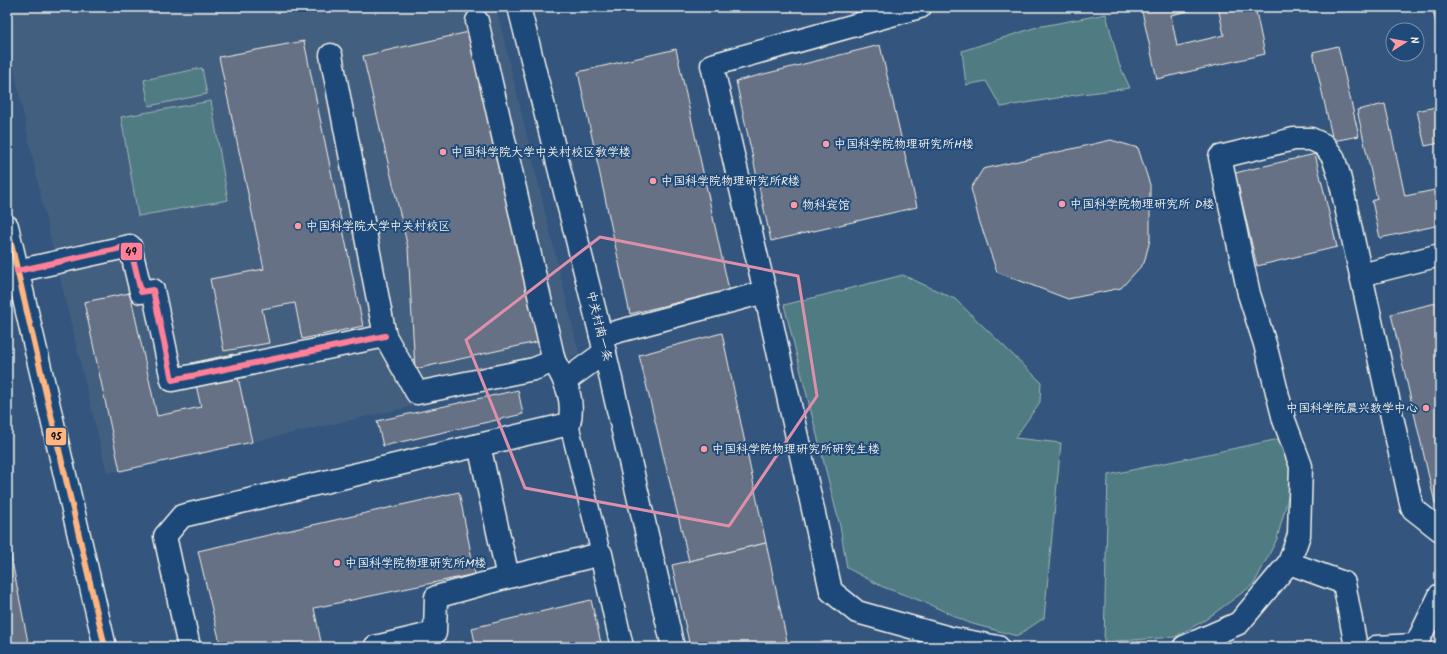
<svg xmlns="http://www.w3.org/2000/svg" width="1447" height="654" viewBox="0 0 1447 654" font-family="Kalam,'LXGW WenKai TC',sans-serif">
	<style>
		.built { fill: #435e80 }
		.green { fill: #507b83; stroke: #a2b6b6 }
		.building { fill: #667186; stroke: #f4f1e8 }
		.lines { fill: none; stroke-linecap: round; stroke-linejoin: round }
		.pedestrian-casing { stroke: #f4f1e8; stroke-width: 21 }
		.minor-casing { stroke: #f4f1e8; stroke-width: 25 }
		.tertiary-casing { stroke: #f4f1e8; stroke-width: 25 }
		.pedestrian { stroke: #1f4a7a; stroke-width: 18 }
		.minor { stroke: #1f4a7a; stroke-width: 22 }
		.tertiary { stroke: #1f4a7a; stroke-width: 22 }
		.bus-1-casing { stroke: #1f4a7a; stroke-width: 9 }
		.bus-2-casing { stroke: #1f4a7a; stroke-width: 9 }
		.bus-1 { stroke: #ffb580; stroke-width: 6 }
		.bus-2 { stroke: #ff8098; stroke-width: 6 }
		.marked { fill: none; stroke: #de8fa9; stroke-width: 3; stroke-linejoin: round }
		.poi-dot { fill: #ff9aa2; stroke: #1f4a7a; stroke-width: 1.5 }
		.labels { text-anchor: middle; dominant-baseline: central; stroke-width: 4; stroke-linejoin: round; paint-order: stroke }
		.poi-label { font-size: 12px; fill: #f4f1e8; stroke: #1f4a7a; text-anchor: start }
		.street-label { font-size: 12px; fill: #f4f1e8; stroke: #1f4a7a }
		.line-badge { stroke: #1f4a7a; stroke-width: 1.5 }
		.pale-badge-label { font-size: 11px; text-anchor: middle; font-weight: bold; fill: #111 }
	</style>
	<rect width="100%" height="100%" fill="#34567e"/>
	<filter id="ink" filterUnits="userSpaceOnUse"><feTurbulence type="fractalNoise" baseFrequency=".025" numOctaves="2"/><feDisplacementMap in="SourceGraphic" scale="8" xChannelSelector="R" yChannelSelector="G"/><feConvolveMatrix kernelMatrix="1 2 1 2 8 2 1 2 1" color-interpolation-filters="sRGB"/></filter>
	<g filter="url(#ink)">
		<path class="built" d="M10,7h310l2,8 38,-8h136l83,346 -39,25 -288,64 -145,31 -63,-262 -37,-174v-29z"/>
		<g class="green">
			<path d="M1106,14l13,50 11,24 -48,6 -81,13 -15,-26 -20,4 -4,-34 75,-24z"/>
			<path d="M202,68l5,26 -58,12 -5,-26z"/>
			<path d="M211,101l17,99 -90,16 -17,-99z"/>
			<path d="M903,275l52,24 86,83 -1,20 -25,36 46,5 -17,175 -27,18 -48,-13 -45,-21 -41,-15 -36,-19 -7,-42 -56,-221z"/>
			<path d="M1298,435l4,9 -25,95 -23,45 -49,36 -30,17 -71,5 4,-167z"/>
		</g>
		<g class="building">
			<path d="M1141,7h64l-34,8 6,31 47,-11 -6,-28h37l10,47 -108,25z"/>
			<path d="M1432,7h8v31z"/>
			<path d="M473,31l68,310 -126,28 -7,-121 -45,-192z"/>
			<path d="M304,41l59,285 -61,13 -7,-36 -33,6 7,34 -45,8 -14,-72 54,-10 -45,-212z"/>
			<path d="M880,45l37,162 -146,34 -35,-160z"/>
			<path d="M1338,46l21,90 -26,5 -20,-89z"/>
			<path d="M676,49l53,241 -99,24 -52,-242z"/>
			<path d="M1385,104l20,92 35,-7v36l-60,13 -8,-37 5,-2 -20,-89z"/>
			<path d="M1440,106v37l-15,3 -8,-35z"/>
			<path d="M1111,140l27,8 12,37v55l-6,23 -23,25 -53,11 -71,-27 -18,-52 -8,-32 12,-19z"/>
			<path d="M1315,154l22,93 -80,19 -22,-93z"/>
			<path d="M130,293l27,123 44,-9 -10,-44 42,-9 19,88 -132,29 -36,-169z"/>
			<path d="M1440,302v200l-5,1 -44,-189z"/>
			<path d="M722,333l44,210 -77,18 -50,-206z"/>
			<path d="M518,390l5,24 -140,32 -6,-25z"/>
			<path d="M459,492l16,82 -161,34 8,39h-101l-23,-96z"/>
			<path d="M7,536l22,111h-22z"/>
			<path d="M766,543l21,98 -25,6h-72l-18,-82z"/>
			<path d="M591,600l11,47h-126l-4,-19z"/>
			<path d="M787,641l1,6h-26z"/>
		</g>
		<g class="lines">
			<g class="pedestrian-casing">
				<path id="pedestrian" d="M569,424l32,130"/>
			</g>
			<g class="minor-casing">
				<g id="minor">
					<path d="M519,7l82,329 72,311"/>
					<path d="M477,21l77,340"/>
					<path d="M331,55l54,281 32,57 117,-24 20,-8c12,21 21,39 15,63l-90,21 29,132 93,-23 21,93"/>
					<path d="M17,271l113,-25 11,46 12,-2 19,90 213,-44"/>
					<path d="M1361,275l79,-20"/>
					<path d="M765,292l66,299 26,21 93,26 48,9"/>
					<path d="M601,336l164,-44 -53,-227 208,-58"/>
					<path d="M565,381l40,-29"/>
					<path d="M1289,563l55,20 12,64"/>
					<path d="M189,647l-24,-111 17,-20 297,-71"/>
					<path d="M375,647l60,-14 1,-36 72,-20"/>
					<path d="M1184,647l55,-24 50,-60 10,-28 2,-69 -17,-46 -19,-76 -16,-50 -29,-137 74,-18h17l13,6 9,12 6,18 73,333 28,22"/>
					<path d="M1376,647l39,-2"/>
					<path d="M1415,647l25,-52"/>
				</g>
			</g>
			<g class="tertiary-casing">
				<path id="tertiary" d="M7,226l98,421"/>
			</g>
			<use href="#pedestrian" class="pedestrian"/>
			<use href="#minor" class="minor"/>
			<use href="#tertiary" class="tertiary"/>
			<g class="bus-1-casing">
				<path id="bus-1" d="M7,226l98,421"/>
			</g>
			<g class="bus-2-casing">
				<path id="bus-2" d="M17,271l113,-25 11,46 12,-2 19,90 213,-44"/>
			</g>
			<use href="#bus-1" class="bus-1"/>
			<use href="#bus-2" class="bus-2"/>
		</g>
	</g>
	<path class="marked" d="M600,237l198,39 19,120 -88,130 -204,-38 -59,-148z"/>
	<g class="poi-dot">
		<circle cx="826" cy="144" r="4"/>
		<circle cx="443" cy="152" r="4"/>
		<circle cx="653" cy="181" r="4"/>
		<circle cx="1062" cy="204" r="4"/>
		<circle cx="794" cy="205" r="4"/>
		<circle cx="298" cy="226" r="4"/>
		<circle cx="1426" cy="408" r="4"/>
		<circle cx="704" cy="449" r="4"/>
		<circle cx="337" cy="563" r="4"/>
	</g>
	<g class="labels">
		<g class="poi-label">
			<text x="834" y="144">中国科学院物理研究所H楼</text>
			<text x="451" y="152">中国科学院大学中关村校区教学楼</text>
			<text x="661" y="181">中国科学院物理研究所R楼</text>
			<text x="1070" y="204">中国科学院物理研究所 D楼</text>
			<text x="802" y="205">物科宾馆</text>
			<text x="306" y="226">中国科学院大学中关村校区</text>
			<text x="1418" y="408" text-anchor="end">中国科学院晨兴数学中心</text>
			<text x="712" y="449">中国科学院物理研究所研究生楼</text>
			<text x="345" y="563">中国科学院物理研究所M楼</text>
		</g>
		<g class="street-label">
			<text transform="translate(599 326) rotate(76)">中关村南一条</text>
		</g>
	</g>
	<g class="line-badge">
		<rect x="120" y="242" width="23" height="19" rx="4" fill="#ff8098"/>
		<rect x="45" y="427" width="22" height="19" rx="4" fill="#ffb580"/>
	</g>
	<g class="pale-badge-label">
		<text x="131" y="255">49</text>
		<text x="56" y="440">95</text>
	</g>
	<rect width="1447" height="654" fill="none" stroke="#1f4a7a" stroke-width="24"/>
	<rect x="12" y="12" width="1423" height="630" fill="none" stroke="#f4f1e8" stroke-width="1.5" filter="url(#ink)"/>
	<g transform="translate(1405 42) rotate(79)"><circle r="19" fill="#1f4a7a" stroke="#748da6"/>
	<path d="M0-3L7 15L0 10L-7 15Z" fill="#ff9aa2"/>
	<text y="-6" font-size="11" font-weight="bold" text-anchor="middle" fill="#f4f1e8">N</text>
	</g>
</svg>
